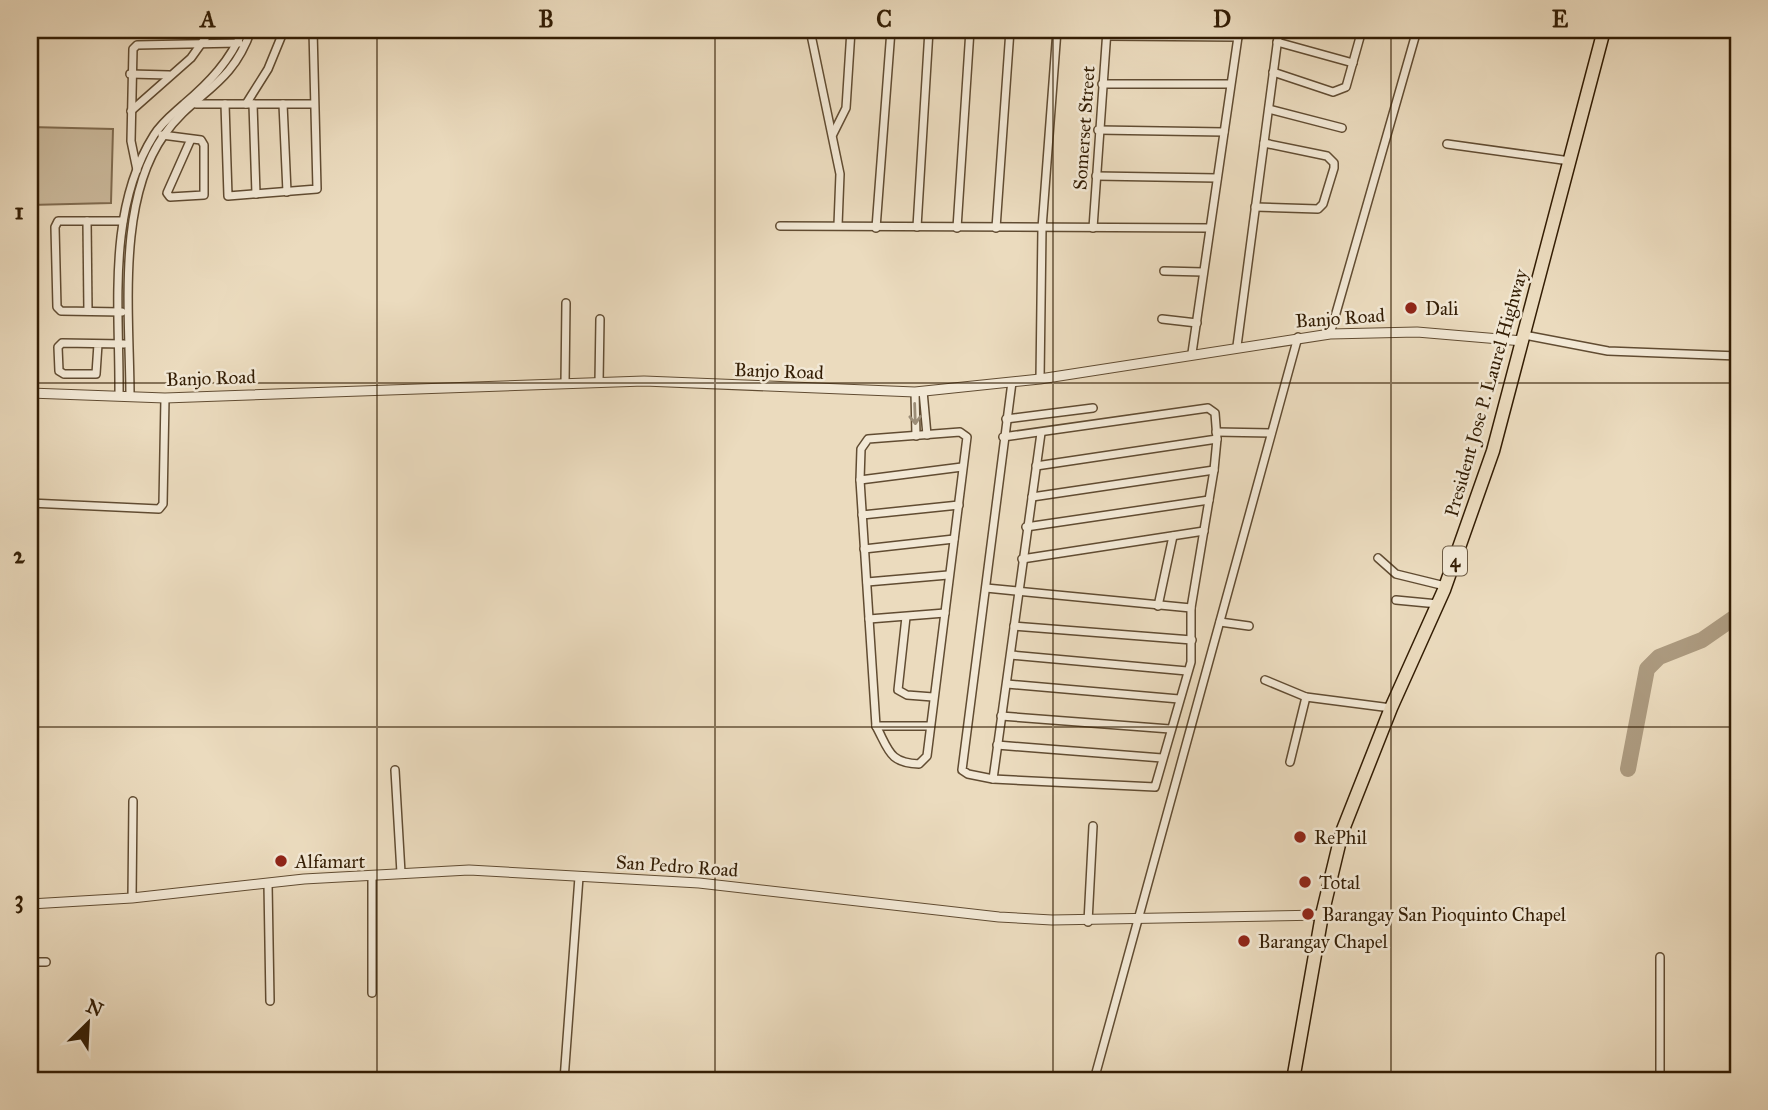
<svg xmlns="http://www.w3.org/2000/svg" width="1768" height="1110" viewBox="0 0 1768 1110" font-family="'IM FELL Great Primer',serif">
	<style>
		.green { fill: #ccbb9e; stroke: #806c51; stroke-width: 2 }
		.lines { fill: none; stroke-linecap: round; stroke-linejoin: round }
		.river { stroke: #ac9a7f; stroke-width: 16 }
		.minor-casing { stroke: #614c32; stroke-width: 10 }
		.tertiary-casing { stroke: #614c32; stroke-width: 11 }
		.trunk-casing { stroke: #331d04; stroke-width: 15 }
		.minor { stroke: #f2e8d5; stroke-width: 7 }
		.tertiary { stroke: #f2e8d5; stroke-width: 9 }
		.trunk { stroke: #ebdbbe; stroke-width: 12 }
		.oneway { stroke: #9c8d77 }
		.grid { fill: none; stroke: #331d04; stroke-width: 2; stroke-opacity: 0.55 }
		.poi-dot { fill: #8f2418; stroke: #f2e8d5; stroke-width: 2.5 }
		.labels { text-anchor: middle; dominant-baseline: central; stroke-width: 5; stroke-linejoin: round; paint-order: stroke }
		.shield { fill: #f2e8d5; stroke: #6c5a43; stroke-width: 2 }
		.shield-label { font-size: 18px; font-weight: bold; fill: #331d04 }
		.street-label { font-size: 19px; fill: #331d04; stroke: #f2e8d5 }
		.poi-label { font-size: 19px; fill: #331d04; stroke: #f2e8d5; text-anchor: start }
		.neatline { fill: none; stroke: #331d04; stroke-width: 2.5 }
		.grid-label { font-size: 23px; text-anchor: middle; font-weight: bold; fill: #331d04 }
	</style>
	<rect width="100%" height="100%" fill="#ebdbbe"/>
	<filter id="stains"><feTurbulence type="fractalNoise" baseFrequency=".00286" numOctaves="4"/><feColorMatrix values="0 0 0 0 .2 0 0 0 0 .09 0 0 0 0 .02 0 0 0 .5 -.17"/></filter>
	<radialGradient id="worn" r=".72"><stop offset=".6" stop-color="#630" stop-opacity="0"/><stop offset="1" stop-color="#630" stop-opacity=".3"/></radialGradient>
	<path class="green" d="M30,127l83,2 -2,74 -81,2z"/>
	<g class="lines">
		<path class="river" d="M1628,769l19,-100 12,-12 43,-17 36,-25"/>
		<g class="minor-casing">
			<g id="minor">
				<path d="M284,30l-16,39 -22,35h68"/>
				<path d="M810,30l30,144 -2,51"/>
				<path d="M1107,36l131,1"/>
				<path d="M1277,42l76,21"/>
				<path d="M1273,72l60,20 13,-5 16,-57"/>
				<path d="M130,74l39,1"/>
				<path d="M1102,84h128"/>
				<path d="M196,104h50"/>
				<path d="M225,104l3,92 89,-7 -4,-159"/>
				<path d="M253,104l3,90"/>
				<path d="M283,104l4,88"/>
				<path d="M1269,109l73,19"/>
				<path d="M131,111l60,-53 20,-28"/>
				<path d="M1098,130l126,2"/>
				<path d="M833,134l13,-26 5,-78"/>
				<path d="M162,135l39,5 3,5v50l-34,2 -3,-4 24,-54"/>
				<path d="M1447,144l123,17"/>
				<path d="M137,170l-6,-29 2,-92 4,-4 102,-2"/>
				<path d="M1096,176l121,2"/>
				<path d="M1255,207l63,2 5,-5 11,-36v-5l-7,-7 -63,-13"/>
				<path d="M87,221l1,90"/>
				<path d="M780,226l429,2"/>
				<path d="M917,227l12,-197"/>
				<path d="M876,228l15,-198"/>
				<path d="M957,228l13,-198"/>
				<path d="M996,228l14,-198"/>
				<path d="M1093,228l14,-198"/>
				<path d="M1164,271l39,1"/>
				<path d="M122,312l-61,-1 -4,-4 -2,-80 3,-6h65"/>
				<path d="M1162,319l35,4"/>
				<path d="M1330,334l87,-304"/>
				<path d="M1524,335l84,16 130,5"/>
				<path d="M98,344l-2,30h-32l-5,-3 -1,-24 4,-4 62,1"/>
				<path d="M1237,346l42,-316"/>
				<path d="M1192,353l47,-323"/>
				<path d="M1040,379l2,-151 15,-198"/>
				<path d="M599,382l1,-63"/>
				<path d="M565,383l1,-80"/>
				<path d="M923,391l4,44"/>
				<path d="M915,392l1,44"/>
				<path d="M119,396c1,-86 -13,-185 35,-261 8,-13 19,-21 30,-31 25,-21 46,-43 59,-74"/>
				<path d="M130,397c0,-80 -14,-195 34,-262 30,-43 67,-47 87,-105"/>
				<path d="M1006,419l87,-11"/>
				<path d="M960,432l7,5 -40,319 -8,8c-30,-1 -30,-14 -43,-38l-16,-246 1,-31 7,-10z"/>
				<path d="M1216,432l55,1"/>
				<path d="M1003,437l205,-29 7,5 2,26 -3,31 -23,138v54l-36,125 -162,-8 -25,-5 -6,-4 50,-388"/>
				<path d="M1036,466l181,-27"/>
				<path d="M860,480l102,-13"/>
				<path d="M1032,497l182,-27"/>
				<path d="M30,503l129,6 4,-5 2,-106"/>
				<path d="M862,515l97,-10"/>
				<path d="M1026,527l183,-27"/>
				<path d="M864,549l90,-10"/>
				<path d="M1378,558l18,16 49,12"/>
				<path d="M1022,559l182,-28"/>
				<path d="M867,582l81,-7"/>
				<path d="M986,588l205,20"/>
				<path d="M1396,600l42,4"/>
				<path d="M1158,606l15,-70"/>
				<path d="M906,617l-8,73 9,5 26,2"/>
				<path d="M869,619l76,-6"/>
				<path d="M1220,622l29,4"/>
				<path d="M1014,626l178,14"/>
				<path d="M1011,655l176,16"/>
				<path d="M1265,680l41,17 85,11"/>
				<path d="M1007,684l172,15"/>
				<path d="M1001,716l169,13"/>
				<path d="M876,726h53"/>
				<path d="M997,745l165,13"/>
				<path d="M1290,762l16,-65"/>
				<path d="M395,770l6,103"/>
				<path d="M993,779l48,-346"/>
				<path d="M372,875v118"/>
				<path d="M268,884l2,117"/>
				<path d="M132,898l1,-97"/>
				<path d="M1088,922l5,-96"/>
				<path d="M30,962h16"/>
				<path d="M564,1080l15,-203"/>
				<path d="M1094,1080l204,-743"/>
				<path d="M1660,1080v-123"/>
			</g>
		</g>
		<g class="tertiary-casing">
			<g id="tertiary">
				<path d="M30,393l135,5 479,-17 271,11 125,-13 290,-45 87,-2 106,9"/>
				<path d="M30,904l102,-6 172,-19 165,-9 230,13 300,34 53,3 270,-5"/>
			</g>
		</g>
		<g class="trunk-casing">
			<path id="trunk" d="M1293,1080l29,-165 20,-83 49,-124 53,-118 49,-139 111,-421"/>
		</g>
		<use href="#minor" class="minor"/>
		<use href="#tertiary" class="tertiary"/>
		<use href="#trunk" class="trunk"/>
	</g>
	<defs><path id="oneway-shaft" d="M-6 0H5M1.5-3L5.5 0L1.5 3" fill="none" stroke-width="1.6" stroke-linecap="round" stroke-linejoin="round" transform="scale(1.75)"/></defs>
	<use class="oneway" href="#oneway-shaft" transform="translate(915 414) rotate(88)"/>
	<path class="grid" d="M377,30v1050M715,30v1050M1053,30v1050M1391,30v1050M30,383h1708M30,727h1708"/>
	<g class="poi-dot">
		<circle cx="1411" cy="308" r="7"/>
		<circle cx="1300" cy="837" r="7"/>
		<circle cx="281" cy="861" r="7"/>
		<circle cx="1305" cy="882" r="7"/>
		<circle cx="1308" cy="914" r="7"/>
		<circle cx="1244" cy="941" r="7"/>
	</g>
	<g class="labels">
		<rect class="shield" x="1443" y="546.5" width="24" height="29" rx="5"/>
		<g class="shield-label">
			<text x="1455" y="561">4</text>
		</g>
		<g class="street-label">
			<text transform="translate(1084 128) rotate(-86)">Somerset Street</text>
			<text transform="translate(1340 318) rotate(-4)">Banjo Road</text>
			<text transform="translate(779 371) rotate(2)">Banjo Road</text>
			<text transform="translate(211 378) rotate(-2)">Banjo Road</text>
			<text transform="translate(1486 393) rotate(-74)">President Jose P. Laurel Highway</text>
			<text transform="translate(677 866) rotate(4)">San Pedro Road</text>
		</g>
		<g class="poi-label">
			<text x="1425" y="308">Dali</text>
			<text x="1314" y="837">RePhil</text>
			<text x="295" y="861">Alfamart</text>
			<text x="1319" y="882">Total</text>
			<text x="1322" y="914">Barangay San Pioquinto Chapel</text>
			<text x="1258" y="941">Barangay Chapel</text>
		</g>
	</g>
	<rect width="1768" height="1110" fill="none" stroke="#ebdbbe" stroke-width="77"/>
	<g transform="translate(88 1023) rotate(24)" stroke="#f2e8d5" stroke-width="5" paint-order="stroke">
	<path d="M0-5L12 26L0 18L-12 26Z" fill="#331d04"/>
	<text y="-10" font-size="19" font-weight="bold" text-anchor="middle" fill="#331d04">N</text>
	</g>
	<rect x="38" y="38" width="1692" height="1034" class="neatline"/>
	<g class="grid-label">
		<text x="208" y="27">A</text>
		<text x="546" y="27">B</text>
		<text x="884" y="27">C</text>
		<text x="1222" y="27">D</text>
		<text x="1560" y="27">E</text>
		<text x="19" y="219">1</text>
		<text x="19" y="563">2</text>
		<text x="19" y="907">3</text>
	</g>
	<rect width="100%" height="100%" filter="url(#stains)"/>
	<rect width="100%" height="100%" fill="url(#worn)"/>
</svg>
